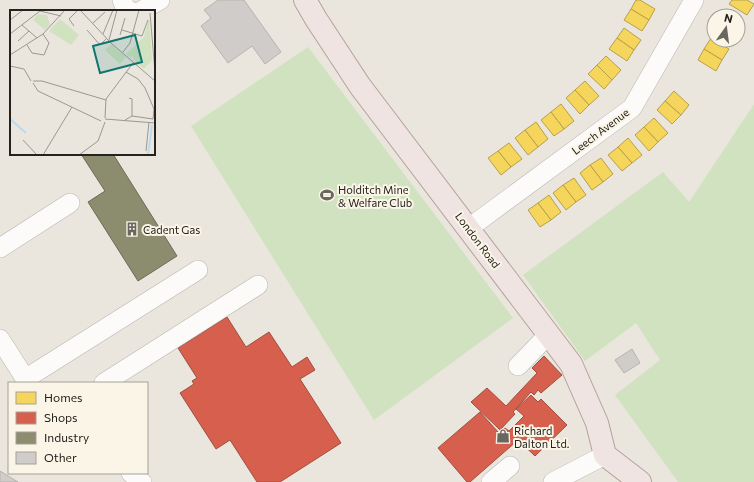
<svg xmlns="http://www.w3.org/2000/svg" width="754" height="482" viewBox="0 0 754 482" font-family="Commissioner,sans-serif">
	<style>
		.green { fill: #d1e2c0 }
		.homes { fill: #f6d55c; stroke: #b7a049 }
		.shops { fill: #d6604d; stroke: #a14e3f }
		.industry { fill: #8c8c6e; stroke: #6d6c56 }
		.building { fill: #d0ccca; stroke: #b7b3b1 }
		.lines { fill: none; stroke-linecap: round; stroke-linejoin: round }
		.minor-casing { stroke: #b9b6b0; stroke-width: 20 }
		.major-casing { stroke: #b4a299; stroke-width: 24 }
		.minor { stroke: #fcfbfa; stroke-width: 19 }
		.major { stroke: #efe4e1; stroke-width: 22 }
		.labels { text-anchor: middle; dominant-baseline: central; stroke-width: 4; stroke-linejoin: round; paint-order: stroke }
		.street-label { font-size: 11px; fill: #25231e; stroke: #fbf5e7 }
		.poi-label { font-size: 11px; fill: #25231e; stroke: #fbf5e7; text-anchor: start }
		.inset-river { fill: none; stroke: #badbef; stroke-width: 2 }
		.inset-road { fill: none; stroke: #9b9891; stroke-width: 1 }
		.view { fill: #0f766e; fill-opacity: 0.15; stroke: #0f766e; stroke-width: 2 }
		.inset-edge { fill: none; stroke: #25231e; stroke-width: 2 }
	</style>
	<rect width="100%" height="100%" fill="#eae6de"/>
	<g class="green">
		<path d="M308,47l205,271 -139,102 -183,-294z"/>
		<path d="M754,104v378h-76l-63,-87 45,-35 -24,-37 -51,38 -62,-86 140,-103 26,30z"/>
	</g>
	<g class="homes">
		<path d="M636,0h4l15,9 -6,11 -18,-11z"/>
		<path d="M732,0h15l7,4 -7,11 -18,-11z"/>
		<path d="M631,9l18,11 -7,11 -18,-11z"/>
		<path d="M726,9l12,7h-17z"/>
		<path d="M624,28l17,12 -7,10 -17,-12z"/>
		<path d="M617,38l17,12 -7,11 -18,-12z"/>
		<path d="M711,38l18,11 -7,11 -18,-11z"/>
		<path d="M704,49l18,11 -6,11 -18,-11z"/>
		<path d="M606,56l15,14 -9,10 -15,-15z"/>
		<path d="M597,65l15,15 -8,9 -16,-15z"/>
		<path d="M585,81l14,15 -10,9 -14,-15z"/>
		<path d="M575,90l14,15 -9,9 -14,-16z"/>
		<path d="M674,91l15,14 -8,10 -16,-14z"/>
		<path d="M665,101l16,14 -9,9 -15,-14z"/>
		<path d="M561,104l13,17 -10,8 -13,-17z"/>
		<path d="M551,112l13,17 -10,7 -13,-16z"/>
		<path d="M654,118l14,15 -10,9 -14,-15z"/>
		<path d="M536,122l12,17 -10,8 -13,-17z"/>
		<path d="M644,127l14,15 -9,9 -14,-16z"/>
		<path d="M525,130l13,17 -10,8 -13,-17z"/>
		<path d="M628,138l14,17 -10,8 -14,-16z"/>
		<path d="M509,143l13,16 -11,8 -13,-16z"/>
		<path d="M618,147l14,16 -10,8 -14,-16z"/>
		<path d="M498,151l13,16 -10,8 -13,-17z"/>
		<path d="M601,158l12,16 -10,8 -13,-17z"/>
		<path d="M590,165l13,17 -11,8 -12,-17z"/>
		<path d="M574,178l12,17 -10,7 -13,-17z"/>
		<path d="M563,185l13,17 -10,8 -13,-17z"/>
		<path d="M549,195l12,17 -10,8 -13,-17z"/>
		<path d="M538,203l13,17 -11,7 -12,-17z"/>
	</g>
	<g class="shops">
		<path d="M227,317l19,30 23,-15 23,35 15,-10 8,13 -15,9 41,64 -61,39h-23l-27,-42 -14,9 -36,-56 14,-9 -2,-3 5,-3 -19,-30z"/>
		<path d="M544,356l18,19 -21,18 -3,-3 -4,5 -3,-3 -18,20 2,2 -15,16 -29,-28 16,-14 19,18 31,-33 -5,-5z"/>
		<path d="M531,395l7,7 3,-3 26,26 -32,31 -17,-16 -48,42h-3l-29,-34 42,-36 19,21 6,-5 4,3 15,-15 -8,-7z"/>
	</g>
	<path class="industry" d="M81,154h32l64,102 -39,25 -50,-79 17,-11z"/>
	<g class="building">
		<path d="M218,0h26l37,52 -16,12 -13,-18 -24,17 -27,-37 10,-8 -7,-8z"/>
		<path d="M632,349l8,14 -16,10 -9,-13z"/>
		<path d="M0,471l18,11h-18z"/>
	</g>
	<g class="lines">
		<g class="minor-casing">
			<g id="minor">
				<path d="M122,0l4,10 5,1"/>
				<path d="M141,11l19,-11"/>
				<path d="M469,228l163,-120 62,-108"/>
				<path d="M0,248l70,-45"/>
				<path d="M0,339l28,44"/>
				<path d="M518,366l31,-32"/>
				<path d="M25,379l173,-109"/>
				<path d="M104,383l154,-98"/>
				<path d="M131,473l11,9"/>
				<path d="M491,482l19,-16"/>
				<path d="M553,482l52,-27"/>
			</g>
		</g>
		<g class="major-casing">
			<path id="major" d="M305,0l11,19 44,67 211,278 26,59 8,32 35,27"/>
		</g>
		<use href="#minor" class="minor"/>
		<use href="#major" class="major"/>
	</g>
	<defs>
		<g id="stadium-bare" transform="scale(1.08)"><path d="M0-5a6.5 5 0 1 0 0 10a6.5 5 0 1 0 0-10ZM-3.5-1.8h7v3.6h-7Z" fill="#6a6761" stroke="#fbf5e7" stroke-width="2.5" paint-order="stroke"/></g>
		<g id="building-bare" transform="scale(1.08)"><path d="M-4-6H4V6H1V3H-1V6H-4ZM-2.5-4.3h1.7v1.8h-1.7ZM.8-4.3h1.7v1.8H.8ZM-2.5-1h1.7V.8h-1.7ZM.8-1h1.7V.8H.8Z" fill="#6a6761" stroke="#fbf5e7" stroke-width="2.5" paint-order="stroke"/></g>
		<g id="shop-bare" transform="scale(1.08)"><path d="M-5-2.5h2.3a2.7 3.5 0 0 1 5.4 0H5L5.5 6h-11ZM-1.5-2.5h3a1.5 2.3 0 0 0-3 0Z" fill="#6a6761" stroke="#fbf5e7" stroke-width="2.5" paint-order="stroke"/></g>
	</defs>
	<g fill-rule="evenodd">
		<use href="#stadium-bare" x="327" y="195"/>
		<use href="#building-bare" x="132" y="229"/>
		<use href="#shop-bare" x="503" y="436"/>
	</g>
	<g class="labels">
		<g class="street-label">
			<text transform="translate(600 131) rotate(-37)">Leech Avenue</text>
			<text transform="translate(478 240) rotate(53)">London Road</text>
		</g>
		<g class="poi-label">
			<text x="338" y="189">Holditch Mine<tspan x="338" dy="13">&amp; Welfare Club</tspan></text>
			<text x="143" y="229">Cadent Gas</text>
			<text x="514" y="430">Richard<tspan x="514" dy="13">Dalton Ltd.</tspan></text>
		</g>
	</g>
	<g transform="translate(10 10)">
		<rect width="145" height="145" fill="#eae6de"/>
		<path d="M28,4l9,1 3,10 -5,5 -12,-10zM139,8l3,42 -8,9 -11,-10v-4l-2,3 -5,-4 18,-17zM50,9l19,16 -8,10 -22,-14zM101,34l15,13 -6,7 -15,-14z" fill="#d1e2c0"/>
		<path class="inset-river" d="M0,109l16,14M138,145l4,-30"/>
		<path class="inset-road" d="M70,0l31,33 44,38M140,3l5,59M0,10l13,-10M83,13l12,-11M12,15l15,13M64,16l-5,-7 9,-9M77,20l13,15 7,-7M112,20l20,6 6,-16M0,24l30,-23 21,5M93,24l10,-24M110,25l5,-17M99,30l8,-30M8,31l11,-10M17,35l5,8 12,2 5,-12 -6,-9M113,42l7,-9 9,-33M0,45l33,-21 22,-24M0,56l14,3 7,12M116,62l12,7 7,9 9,21 -1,10M23,71h9l64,19M23,73l5,8 63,30M119,88l3,1v17M95,108l1,-19 27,-36M95,109l50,4M115,110l7,-4 21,3M13,130l14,15M136,141l3,-29M33,145l29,-48M69,145l19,-14 7,-19"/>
		<path class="view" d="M125,25l7,27 -42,11 -7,-27z"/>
		<rect width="145" height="145" class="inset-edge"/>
	</g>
	<rect x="8" y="382" width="140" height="92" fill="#fbf5e7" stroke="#a5a197"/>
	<rect x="16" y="392" width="20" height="12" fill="#f6d55c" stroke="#a5a197"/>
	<text x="44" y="402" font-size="12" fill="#25231e">Homes</text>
	<rect x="16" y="412" width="20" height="12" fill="#d6604d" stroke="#a5a197"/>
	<text x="44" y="422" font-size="12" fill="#25231e">Shops</text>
	<rect x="16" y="432" width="20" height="12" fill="#8c8c6e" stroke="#a5a197"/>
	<text x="44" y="442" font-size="12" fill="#25231e">Industry</text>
	<rect x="16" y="452" width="20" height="12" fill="#d0ccca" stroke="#a5a197"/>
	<text x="44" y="462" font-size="12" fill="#25231e">Other</text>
	<g transform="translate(726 28) rotate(14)"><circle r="19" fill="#fbf5e7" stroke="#a5a197"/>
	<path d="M0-3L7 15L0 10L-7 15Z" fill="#6a6761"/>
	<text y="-6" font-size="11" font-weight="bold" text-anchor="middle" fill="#25231e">N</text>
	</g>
</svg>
